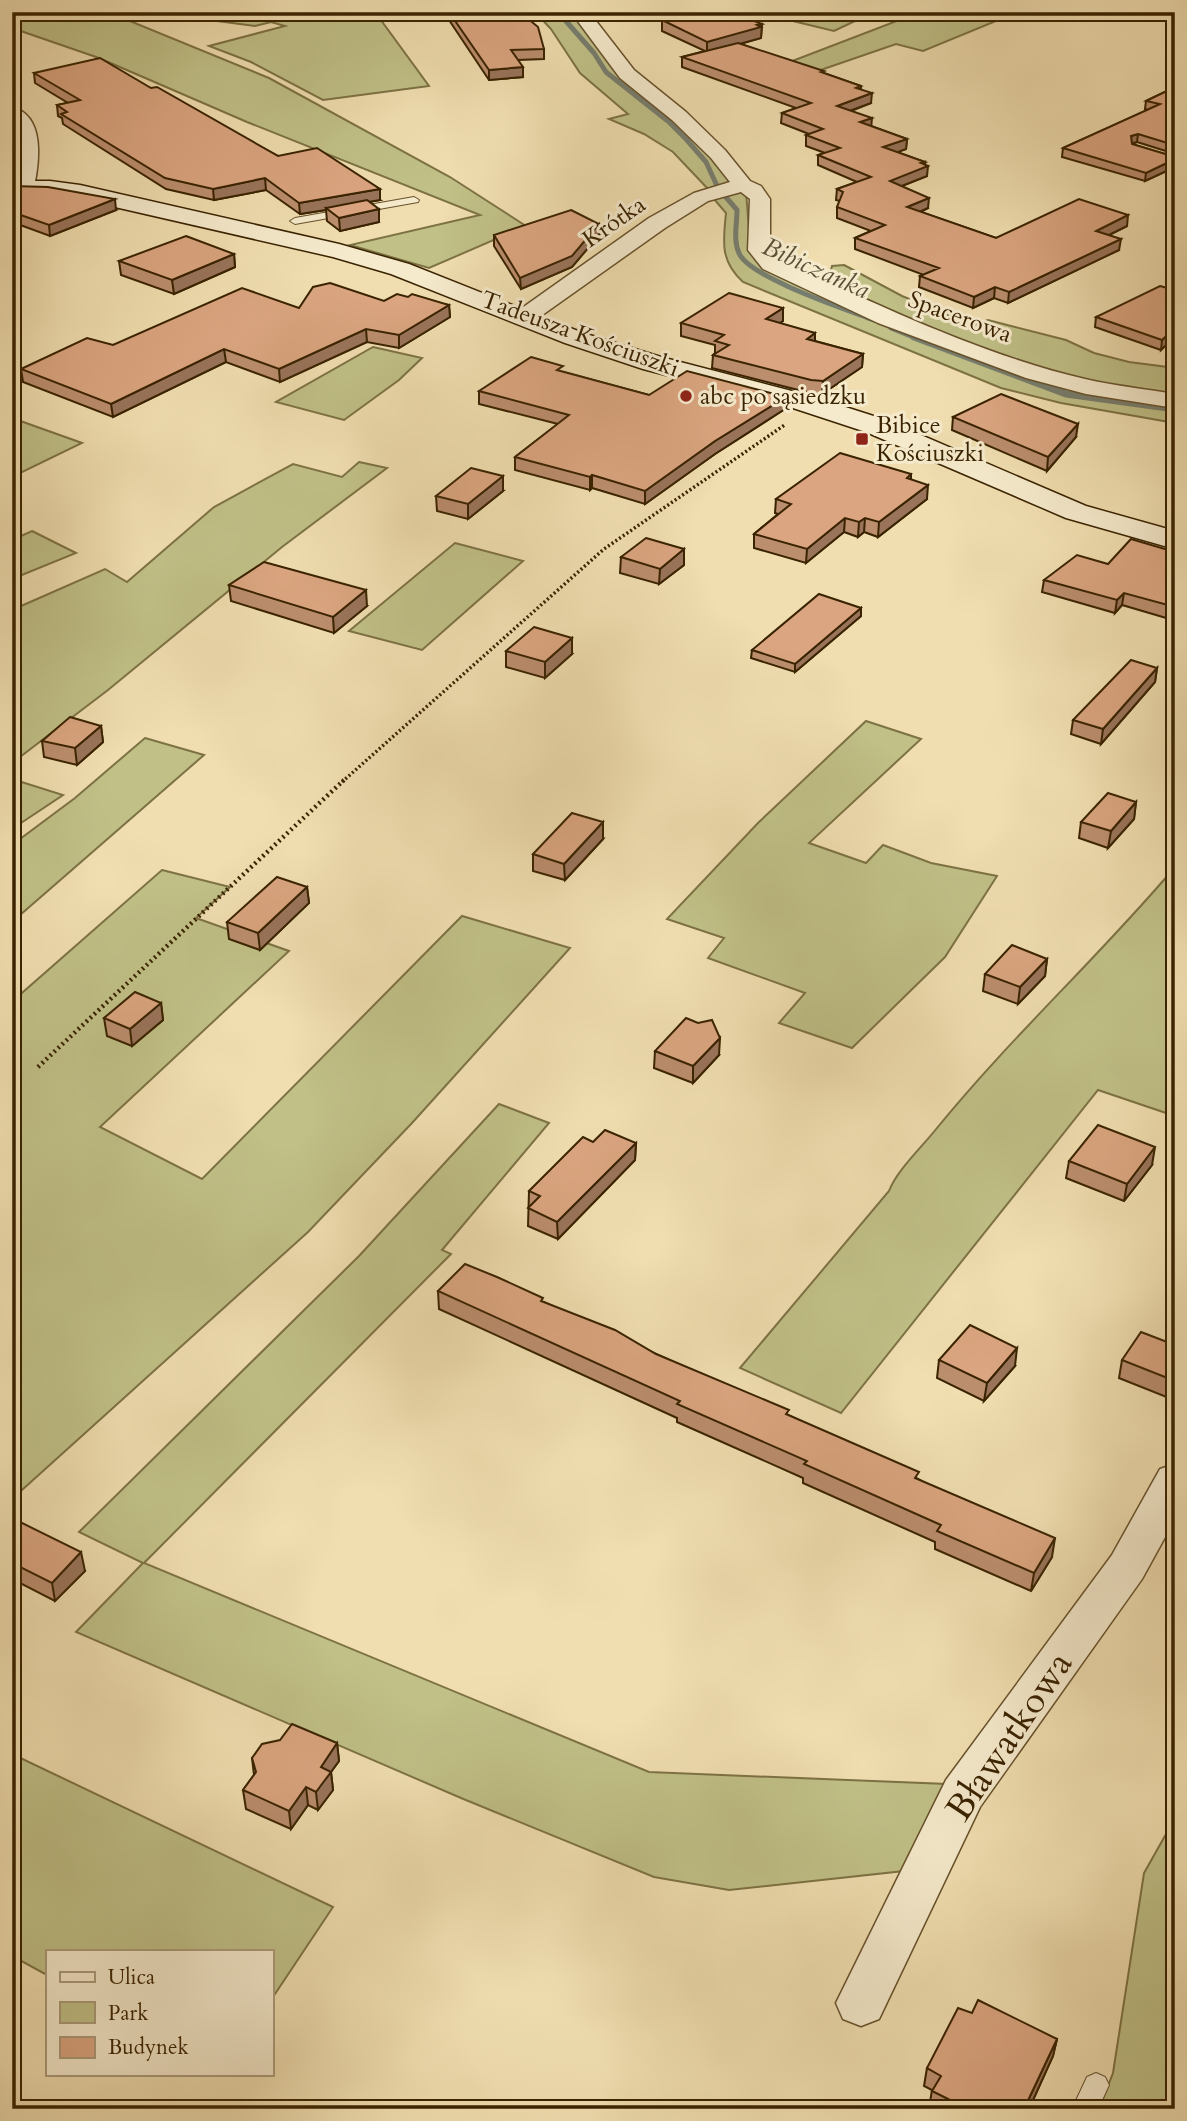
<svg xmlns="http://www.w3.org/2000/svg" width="1187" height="2121" viewBox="0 0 1187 2121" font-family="Cardo,serif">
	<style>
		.green { fill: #c0c087; stroke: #7d7244; stroke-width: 2 }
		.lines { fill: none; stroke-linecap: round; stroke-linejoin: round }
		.stream-far1 { stroke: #777d6e; stroke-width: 5 }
		.stream { stroke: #777d6e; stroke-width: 7 }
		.lane-casing { stroke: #68522c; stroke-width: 2 }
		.street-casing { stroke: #68522c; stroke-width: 3 }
		.secondary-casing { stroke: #3a2300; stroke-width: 3 }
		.path-far2 { stroke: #3a2300; stroke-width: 2.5; stroke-dasharray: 1 2; stroke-linecap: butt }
		.path-far1 { stroke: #3a2300; stroke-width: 3.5; stroke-dasharray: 2 2.5; stroke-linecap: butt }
		.path { stroke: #3a2300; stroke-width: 4.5; stroke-dasharray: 2 3.5; stroke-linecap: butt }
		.lane { fill: #f5eacc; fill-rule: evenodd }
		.street { fill: #f5eacc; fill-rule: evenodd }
		.secondary { fill: #f5eacc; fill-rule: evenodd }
		.wall { fill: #bb8e6e; stroke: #3a2300; stroke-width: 2; fill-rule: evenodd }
		.shaded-wall { fill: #99745a; stroke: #3a2300; stroke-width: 2 }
		.building { fill: #daa580; stroke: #3a2300; stroke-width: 2; fill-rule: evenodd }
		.poi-dot { fill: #8f2418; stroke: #f5eacc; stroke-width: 2.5 }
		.labels { text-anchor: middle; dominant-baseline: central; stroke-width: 6; stroke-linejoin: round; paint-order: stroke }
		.far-street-label { font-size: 24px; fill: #3a2300; stroke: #f5eacc }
		.far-poi-label { font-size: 24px; fill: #3a2300; stroke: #f5eacc; text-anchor: start }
		.far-water-label { font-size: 26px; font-style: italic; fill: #595037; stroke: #f5eacc }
		.near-street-label { font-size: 37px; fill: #3a2300; stroke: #f5eacc }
	</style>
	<rect width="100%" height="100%" fill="#f0deb0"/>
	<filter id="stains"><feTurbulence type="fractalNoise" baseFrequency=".00286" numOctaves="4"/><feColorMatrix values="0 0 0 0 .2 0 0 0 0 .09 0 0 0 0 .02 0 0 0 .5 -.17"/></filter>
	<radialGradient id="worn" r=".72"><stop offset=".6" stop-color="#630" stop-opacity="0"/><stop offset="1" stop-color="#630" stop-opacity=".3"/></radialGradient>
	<g class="green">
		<path d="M39,12h69l161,66 181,99 76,49 -97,42 -79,-23 130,-30 -233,-93 -148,-64 -87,-30v-4z"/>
		<path d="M148,12h227l54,74 -106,14 -72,-38 -42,-16 76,-20 -14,-4 -16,4z"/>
		<path d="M535,12h39l138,143 18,28 -21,7 -36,-38 -29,-18 -35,-15 19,-5 -48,-41 -29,-44z"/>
		<path d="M789,12h85l-40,19 -58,-14z"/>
		<path d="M920,12h98l-95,39 -27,-7 -84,29 -64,5z"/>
		<path d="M731,191l15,1 5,61 275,121 149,31v18l-114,-20 -60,-15 -258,-106c-23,-21 -20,-40 -17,-69l-12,-14z"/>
		<path d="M844,265l58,31 71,29 15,-5 78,20 28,13 35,9 46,6v28l-84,-13 -61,-14 -203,-82 5,-21z"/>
		<path d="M373,347l49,11 -23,22 -55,40 -68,-18z"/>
		<path d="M12,418l70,25 -70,34z"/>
		<path d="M359,462l28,6 -105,79 -174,143 -96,73v-153l93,-41 22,13 87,-75 79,-43 49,13z"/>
		<path d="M32,531l44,22 -64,26v-39z"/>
		<path d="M455,543l68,18 -101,89 -73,-19z"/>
		<path d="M866,721l55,18 -112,104 57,20 17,-18 48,18 66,13 -52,81 -93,91 -73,-25 26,-30 -97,-35 16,-20 -57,-19 91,-96z"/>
		<path d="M145,738l59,17 -192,167v-77l63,-47z"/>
		<path d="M12,779l51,16 -51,34z"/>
		<path d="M1175,867v249l-77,-26 -257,323 -101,-45 149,-177c8,-21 33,-44 48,-63 74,-91 162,-171 238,-261z"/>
		<path d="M162,870l68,17 -34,31 93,33 -189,176 102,52 260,-263 108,32 -158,175 -104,109 -296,267v-501l3,1z"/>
		<path d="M499,1104l50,19 -107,127 9,4 -307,309 505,209 298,12 -43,87 -175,19 -75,-13 -193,-79 -385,-166 67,-69 -64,-31 280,-276z"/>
		<path d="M12,1754l321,153 -62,93v-49h-224v24l-35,-19z"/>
		<path d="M1175,1818v291h-76l14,-36 31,-200z"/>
	</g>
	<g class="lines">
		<g class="stream-far1">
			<path d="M558,12l36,41 12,19 63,50 17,17 20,23 12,26 19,22c0,14 -4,30 2,43 9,24 109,57 135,67"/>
			<path d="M891,328l27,11"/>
		</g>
		<path class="stream" d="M914,337l152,57 109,15"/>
		<g class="lane-casing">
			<g id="lane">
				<path d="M414,197l5,3 -1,2 -123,22 -5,-3 5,-3z"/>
				<path d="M1096,2073l9,4 4,8 -11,24h-26l15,-32z"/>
			</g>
		</g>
		<g class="street-casing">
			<g id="street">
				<path d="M571,12h18l45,58 52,42 39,38 25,31 11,5 9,13v50l9,10c96,45 203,96 306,120 30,7 60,10 90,15v14l-89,-14 -60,-16 -148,-55 -115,-54 -15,-19 2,-51 -9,-7 -33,9 -43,27 -134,95h-16l-3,-5 3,-5 134,-95 45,-25 36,-11 -19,-24 -39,-38 -52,-42z"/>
				<path d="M12,107c34,9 27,56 22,81l-3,4h-14l-3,-4 5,-40 -7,-23z"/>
				<path d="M1175,1464v55l-33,60 -162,228 -101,212 -18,7 -18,-7 -7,-16 110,-223 166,-225 48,-86z"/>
			</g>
		</g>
		<g class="secondary-casing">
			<path id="secondary" d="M12,181h38l30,4 259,59 70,20 174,69 78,24 150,39 75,24 200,86 89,25v18l-109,-31 -200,-86 -73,-24 -150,-39 -78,-26 -174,-69 -58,-17 -253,-58 -30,-4h-38z"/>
		</g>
		<g class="path-far2">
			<path d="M668,17h10"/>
			<path d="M736,17l19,-5"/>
		</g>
		<path class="path-far1" d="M342,782l262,-233 182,-125"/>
		<path class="path" d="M38,1067l306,-287"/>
		<use href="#lane" class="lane"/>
		<use href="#street" class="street"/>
		<use href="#secondary" class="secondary"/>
	</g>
	<g class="wall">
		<path d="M447,12h73l24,37v10l-26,1 5,17 -34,3 -42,-63z"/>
		<path d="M662,20l100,4 -1,14 -21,6 121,42v3l10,14 -20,8 20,15 36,13 -1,10 -9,3 28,10 2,14 -25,10 26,22 -7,4 75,26 131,-12 -18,9 10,15 -111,53 -14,-5 -21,10 -54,-21 1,-11 4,-1 -69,-26v-11l16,-7 -34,-13v-11l3,-6 -4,-1 1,-11 20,-7 -39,-17v-10l7,-2 -19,-7v-11l3,-1 -28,-11 1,-10 14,-5 -114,-41v-10l23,-6 -43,-20z"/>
		<path d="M34,73l117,15 127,68 102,44 -11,2 10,20 -39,9 -13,-10 -1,-11 -26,4 -34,-24 -52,10 -48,-11 -103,-65 -1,-6 -4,-2 -1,-11 11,-2 -33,-20z"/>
		<path d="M1175,87v80l-30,14 -83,-24 1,-9 85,-38 -3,-1 1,-8zM1137,142l32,10 -4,2 -33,-10z"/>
		<path d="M12,186l104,24 -66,26 -38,-14z"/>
		<path d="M494,235h105l-27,32 -51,22 -27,-43z"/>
		<path d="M234,254l1,13 -61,27 -53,-19 -2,-14z"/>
		<path d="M1175,290v46l-14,14 -66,-23 1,-10z"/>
		<path d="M408,297l41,8 1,12 -51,31 -32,-6 -87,40 -54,-20 -113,55 -90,-35 -2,-13 92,-24 186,-37 85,-7z"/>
		<path d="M783,308v13l-4,2 36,18 48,13 -1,13 -40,27 -12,-1 -98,-25 1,-13 2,-2v-8l-34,-9v-13z"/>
		<path d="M563,372l86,23 137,2 -1,12 -70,45 -70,50 -53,-16 -2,2 -75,-20v-13l43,-33 -79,-20v-13z"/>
		<path d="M953,417l123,20 -29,34 -95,-41z"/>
		<path d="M911,474v6l16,19 -49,38 -14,-5 -6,5 -14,-5 -38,31 -52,-15v-14l24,-20 -3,-1 1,-14z"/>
		<path d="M503,491l-35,28 -31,-8 -1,-15z"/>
		<path d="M684,549v16l-25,19 -39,-11 1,-16z"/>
		<path d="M1175,552v86l-7,-2 2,-13 3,-3 -51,-15 -7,8 -73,-21 2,-12 64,-16z"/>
		<path d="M229,585l138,21 -33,27 -103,-32z"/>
		<path d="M861,608v8l-66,56 -44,-14 1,-8z"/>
		<path d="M506,651l66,3 -27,24 -39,-11z"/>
		<path d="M1157,668l-2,14 -54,62 -30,-10 2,-14z"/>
		<path d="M101,726l2,16 -26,23 -33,-8 -2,-16z"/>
		<path d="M1136,802l-2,17 -26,29 -29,-10 2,-16z"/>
		<path d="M603,839l-38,41 -32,-9v-17z"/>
		<path d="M307,887l2,16 -49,47 -31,-11 -2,-17z"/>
		<path d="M1047,959l-2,17 -27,28 -35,-13 2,-17z"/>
		<path d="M161,1003l2,17 -31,26 -25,-10 -3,-18z"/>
		<path d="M655,1051l64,4 -26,28 -39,-15z"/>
		<path d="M593,1142l43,1 -1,17 -77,79 -30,-13 1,-35z"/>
		<path d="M1069,1161l83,4 -28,36 -58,-23z"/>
		<path d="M438,1291l106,11 244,113 130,64 134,78 -21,34 -96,-42v-7l-132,-59v-5l-126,-56v-4l-238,-109z"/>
		<path d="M1175,1345v53l-1,2 -55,-22 3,-18z"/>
		<path d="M939,1360l76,6 -31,35 -47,-23z"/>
		<path d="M12,1530l73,41 -30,30 -43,-22z"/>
		<path d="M337,1743l2,18 -8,11 2,18 -15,20 -10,-5 -17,24 -45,-20 -3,-19 11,-15 -2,-17z"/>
		<path d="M972,2013l85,26 -4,17 -24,53 -100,-1 3,-18 -8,-4 3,-18z"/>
	</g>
	<g class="shaded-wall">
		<path d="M762,24l-1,14 -54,15v-11z"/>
		<path d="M523,67v10l-34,3v-10z"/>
		<path d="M872,93l-1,10 -35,13 1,-10z"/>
		<path d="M872,118l-1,11 -11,-7z"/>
		<path d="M1138,134l-1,8 -7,2 1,-8z"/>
		<path d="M907,139l-1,10 -24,9 1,-11z"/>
		<path d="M1175,159v8l-30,14 1,-8z"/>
		<path d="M925,162l-1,5 4,-1 -1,10 -38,15 1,-10z"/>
		<path d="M265,178l1,12 -52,10 -1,-11z"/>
		<path d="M380,189v11l-52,9 -2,-1v2l-26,4 -1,-11z"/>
		<path d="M929,198l-1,10 -22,10 1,-11z"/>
		<path d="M115,199l1,11 -66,26 -1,-11z"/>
		<path d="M379,209v13l-39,9 -1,-13z"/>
		<path d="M1128,215l-1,11 -32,16 1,-11z"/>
		<path d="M599,224v11l-27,32 -51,22 -1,-11z"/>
		<path d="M1121,239l-2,11 -111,53 1,-11z"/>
		<path d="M234,254l1,13 -61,27 -2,-14z"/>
		<path d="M995,287l-1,11 -21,10 1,-11z"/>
		<path d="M449,305l1,12 -51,31v-13z"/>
		<path d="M783,308v13l-18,11 1,-13z"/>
		<path d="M1175,328v8l-14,14 1,-10z"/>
		<path d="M366,329l1,13 -87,40 -1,-13z"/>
		<path d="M815,333v13l-8,-7z"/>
		<path d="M224,349l2,13 -113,55 -2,-13z"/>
		<path d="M863,354l-1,13 -40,27 1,-13z"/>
		<path d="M786,397l-1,12 -70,45 -70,50v-13l70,-50z"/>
		<path d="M1078,424l-2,13 -29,34 1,-14z"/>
		<path d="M592,475v13l-2,2v-13z"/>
		<path d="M503,476v15l-35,28v-15z"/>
		<path d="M928,485l-1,14 -49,38 1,-15z"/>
		<path d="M845,518l-1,14 -38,31 1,-14z"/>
		<path d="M865,518l-1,14 -6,5 1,-15z"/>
		<path d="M684,549v16l-25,19 1,-15z"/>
		<path d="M366,590l1,16 -33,27 -1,-16z"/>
		<path d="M1124,593l-2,12 -7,8 2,-13z"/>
		<path d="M861,608v8l-66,56v-8z"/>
		<path d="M572,638v16l-27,24v-16z"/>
		<path d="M1157,668l-2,14 -54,62 2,-15z"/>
		<path d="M101,726l2,16 -26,23 -2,-17z"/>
		<path d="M1136,802l-2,17 -26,29 3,-17z"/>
		<path d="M603,822v17l-38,41 -1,-16z"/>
		<path d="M307,887l2,16 -49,47 -2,-17z"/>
		<path d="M1047,959l-2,17 -27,28 2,-17z"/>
		<path d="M161,1003l2,17 -31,26 -2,-17z"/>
		<path d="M720,1038l-1,17 -26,28v-17z"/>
		<path d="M636,1143l-1,17 -77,79 -1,-17z"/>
		<path d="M1155,1147l-3,18 -28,36 3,-17z"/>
		<path d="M1017,1348l-2,18 -31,35 3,-18z"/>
		<path d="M1055,1538l-3,19 -21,34 3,-18z"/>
		<path d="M81,1552l4,19 -30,30 -3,-18z"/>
		<path d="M14,1620l4,18 -6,6v-22z"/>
		<path d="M337,1743l2,18 -8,11 2,18 -15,20 -2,-18 5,-25z"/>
		<path d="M306,1787l2,18 -17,24 -2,-18z"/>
		<path d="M1057,2039l-4,17 -24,53h-5z"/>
	</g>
	<g class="building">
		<path d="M449,12h71l18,15 6,22 -33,1 12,17 -34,3z"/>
		<path d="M697,12h35l30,12 -5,1 4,2 -54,15 -45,-22z"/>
		<path d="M738,43l86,28 -3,1 40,14 -5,2 16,5 -35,13 35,12 -12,4 47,17 -24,8 42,15 -4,1 7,3 -38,15 39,17 -22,9 89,31 83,-39 49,16 -32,16 25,8 -112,53 -14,-5 -21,10 -54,-21 19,-8 -84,-30 30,-13 -48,-18 6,-15 -6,-3 34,-12 -53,-22 22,-7 -34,-13 17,-6 -41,-16 29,-10 -129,-46z"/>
		<path d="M100,58l51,30 6,-1 121,69 39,-8 63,41 -81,14 -34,-25 -52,11 -48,-11 -104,-64 6,-2 -10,-7 23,-5 -46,-27z"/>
		<path d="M1175,87v72l-29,14 -83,-25 97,-44 -14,-3zM1138,134l33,10 3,5 -9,5 -33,-10 -1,-8z"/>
		<path d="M12,186l36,1 67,12 -66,26 -37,-13z"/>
		<path d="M367,200l12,9 -40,9 -13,-10z"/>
		<path d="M571,210l28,14 -27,32 -52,22 -26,-43z"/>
		<path d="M186,236l48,18 -62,26 -53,-19z"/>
		<path d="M330,283l54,18 13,-7 11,3 4,-3 37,11 -50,30 -33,-6 -87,40 -55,-20 -113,55 -90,-35 66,-31 26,7 129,-57 57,20 14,-21z"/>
		<path d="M1160,286l15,4v38l-13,12 -66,-23z"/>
		<path d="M729,293l54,15 -17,11 49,14 -8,6 56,15 -40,27 -12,-1 -98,-25 16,-10 -14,-4 9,-6 -43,-12z"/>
		<path d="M531,357l32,9 -6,4 92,25 38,-24 99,26 -71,44 -70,50 -53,-16 -2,2 -75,-20 54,-42 -90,-24z"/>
		<path d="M1001,394l77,30 -30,33 -95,-40z"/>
		<path d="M840,453l71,21 -4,4 21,7 -49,37 -14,-4 -6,4 -14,-4 -38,31 -53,-15 37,-30 -15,-5z"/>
		<path d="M471,468l32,8 -35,28 -32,-8z"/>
		<path d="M646,538l38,11 -24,20 -39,-12z"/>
		<path d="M1131,539l44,13v55l-51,-14 -7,7 -73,-20 33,-25 31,9z"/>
		<path d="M264,562l102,28 -33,27 -104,-32z"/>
		<path d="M819,594l42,14 -66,56 -43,-14z"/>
		<path d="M534,627l38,11 -27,24 -39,-11z"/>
		<path d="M1131,660l26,8 -54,61 -30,-9z"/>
		<path d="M70,717l31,9 -26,22 -33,-7z"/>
		<path d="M1108,793l28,9 -25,29 -30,-9z"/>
		<path d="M572,813l31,9 -39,42 -31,-10z"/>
		<path d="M277,877l30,10 -49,46 -31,-11z"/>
		<path d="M1012,945l35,14 -27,28 -35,-13z"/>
		<path d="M135,992l26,11 -31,26 -26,-11z"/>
		<path d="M686,1018l12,5 14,-3 8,18 -27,28 -38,-15z"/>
		<path d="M1098,1125l57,22 -28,37 -58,-23z"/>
		<path d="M605,1130l31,13 -79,79 -29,-14 12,-12 -11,-5 54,-54 10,5z"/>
		<path d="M465,1264l32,13 46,21 -2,3 74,29 41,24 133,56 -3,4 133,58 -4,6 140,60 -21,35 -97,-42 4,-6 -137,-61 3,-3 -130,-57 3,-3 -242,-110z"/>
		<path d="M970,1325l47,23 -30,35 -48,-23z"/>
		<path d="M1141,1332l34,13v36l-53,-21z"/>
		<path d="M20,1522l61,30 -29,31 -40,-20v-33z"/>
		<path d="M292,1724l45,19 -16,24 10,5 -15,20 -10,-5 -17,24 -46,-21 13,-18 -4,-14 10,-14 18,-4z"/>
		<path d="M978,2000l79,39 -33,70h-56l-36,-18 9,-15 -14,-8 31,-60 14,5z"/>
	</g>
	<g class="poi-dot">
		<circle cx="686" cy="396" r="7"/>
		<rect x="855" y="432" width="14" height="14" rx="3.5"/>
	</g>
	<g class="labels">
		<g class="far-street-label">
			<text transform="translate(614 222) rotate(-35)">Krótka</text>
			<text transform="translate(960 317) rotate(20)">Spacerowa</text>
			<text transform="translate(580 334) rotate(20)">Tadeusza Kościuszki</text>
		</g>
		<g class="far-poi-label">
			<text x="700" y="396">abc po sąsiedzku</text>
			<text x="876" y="425">Bibice<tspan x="876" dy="28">Kościuszki</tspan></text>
		</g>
		<g class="far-water-label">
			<text transform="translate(816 268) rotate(24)">Bibiczanka</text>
		</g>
		<g class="near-street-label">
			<text transform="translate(1009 1736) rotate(-56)">Bławatkowa</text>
		</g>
	</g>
	<rect width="1187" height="2121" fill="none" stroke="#f0deb0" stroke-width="42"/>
	<rect x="14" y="14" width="1159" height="2093" fill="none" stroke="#3a2300" stroke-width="3.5"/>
	<rect x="21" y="21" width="1145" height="2079" fill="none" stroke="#3a2300" stroke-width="2"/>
	<rect x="46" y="1950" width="228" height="126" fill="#f5eacc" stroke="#aa9a7a" stroke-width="2"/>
	<rect x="60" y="1972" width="35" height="10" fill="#f5eacc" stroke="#aa9a7a" stroke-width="2"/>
	<text x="108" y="1984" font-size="21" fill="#3a2300">Ulica</text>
	<rect x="60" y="2002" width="35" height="21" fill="#c0c087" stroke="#aa9a7a" stroke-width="2"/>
	<text x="108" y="2020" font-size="21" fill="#3a2300">Park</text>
	<rect x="60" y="2037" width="35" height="21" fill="#daa580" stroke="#aa9a7a" stroke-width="2"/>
	<text x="108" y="2054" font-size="21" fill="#3a2300">Budynek</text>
	<rect width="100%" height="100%" filter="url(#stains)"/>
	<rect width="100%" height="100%" fill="url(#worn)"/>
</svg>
